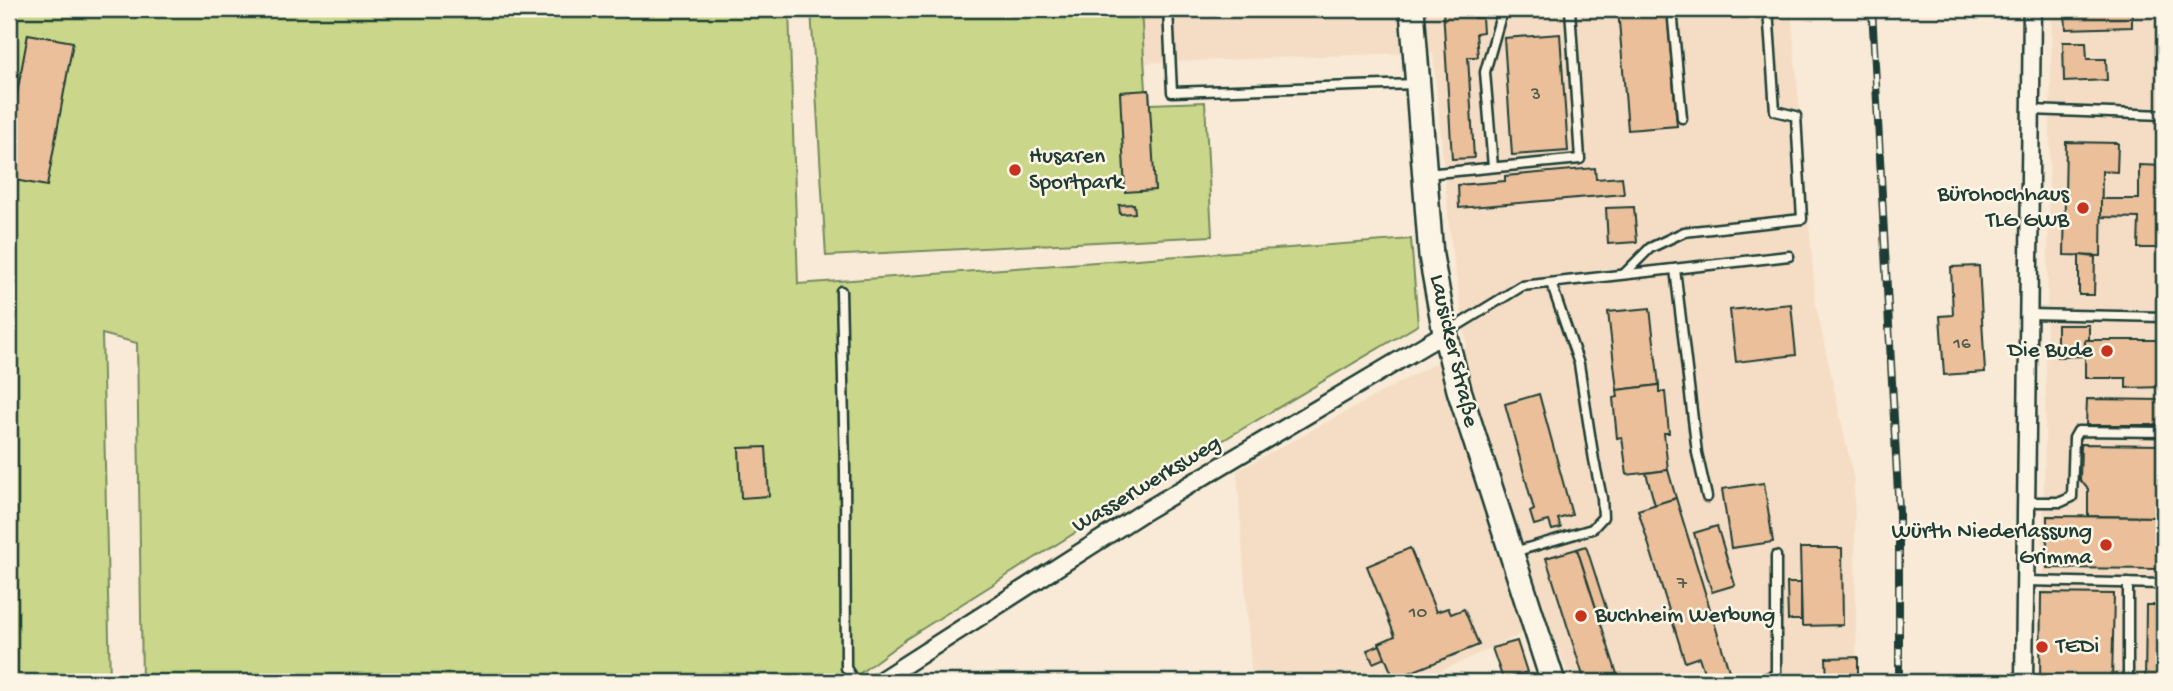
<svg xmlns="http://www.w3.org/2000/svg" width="2173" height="691" viewBox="0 0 2173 691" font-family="'Gochi Hand',sans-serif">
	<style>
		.built { fill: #f4ddc4 }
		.green { fill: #cad78a; stroke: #748a5f; stroke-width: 2 }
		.building { fill: #eabf9a; stroke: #1f3d34; stroke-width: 2 }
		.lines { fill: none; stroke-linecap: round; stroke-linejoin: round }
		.service-casing { stroke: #1f3d34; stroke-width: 13 }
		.minor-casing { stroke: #1f3d34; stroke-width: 21 }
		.secondary-casing { stroke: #1f3d34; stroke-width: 28 }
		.service { stroke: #fcf5e5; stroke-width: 8 }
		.minor { stroke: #fcf5e5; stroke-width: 16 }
		.secondary { stroke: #fcf5e5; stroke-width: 23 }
		.rail-casing { stroke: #1f3d34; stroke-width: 8 }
		.rail { stroke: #fcf5e5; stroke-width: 5; stroke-dasharray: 16; stroke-linecap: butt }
		.poi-dot { fill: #c8321e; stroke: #fcf5e5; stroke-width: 2.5 }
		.labels { text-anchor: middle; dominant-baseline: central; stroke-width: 5; stroke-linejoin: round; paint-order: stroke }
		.number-label { font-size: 19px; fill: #525e4e }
		.poi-label { font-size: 23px; fill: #1f3d34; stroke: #fcf5e5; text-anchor: start }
		.street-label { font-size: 23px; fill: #1f3d34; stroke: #fcf5e5 }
	</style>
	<rect width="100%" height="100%" fill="#f8ead6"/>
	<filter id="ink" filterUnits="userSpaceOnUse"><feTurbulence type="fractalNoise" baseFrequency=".0143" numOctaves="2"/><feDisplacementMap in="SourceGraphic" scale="14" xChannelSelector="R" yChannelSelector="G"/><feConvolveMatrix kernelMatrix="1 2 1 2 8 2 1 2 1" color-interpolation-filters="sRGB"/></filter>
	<g filter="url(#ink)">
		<g class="built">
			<path d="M1141,9h650l25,297 38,174 3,202h-286l-21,-56 -29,8 -104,48h-165l-15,-211 230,-125 -16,-102 -18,-192 -289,11z"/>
			<path d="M2052,9h112v673h-123z"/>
		</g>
		<g class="green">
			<path d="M9,9h780l9,275 613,-45 7,86 -208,123 -304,191 -58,43h-706l-5,-339 -35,-9 8,348h-101z"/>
			<path d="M811,9h330l5,81h3l1,14 55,-2 7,134 -386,20z"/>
		</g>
		<g class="building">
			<path d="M1443,9h31v9h8l1,14 -7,1 2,24h-10l6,101 -22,1z"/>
			<path d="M1618,9h49l10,117 -49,4z"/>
			<path d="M2132,9v18l-66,2 -1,-19z"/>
			<path d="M28,34l45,8 -26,144 -38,-7v-42z"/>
			<path d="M1560,34l8,117 -56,4 -8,-117z"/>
			<path d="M2063,42h23l1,17h19l1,21 -43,2z"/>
			<path d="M1149,90l6,100 -30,2 -5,-100z"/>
			<path d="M2066,142l52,1 -1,29 -15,-1 -1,85 -37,-1z"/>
			<path d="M2139,165l25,1v82h-26l1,-30 -38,-1v-18h38z"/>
			<path d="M1595,168l1,11 26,-2 2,17 -165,14 -1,-23 47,-4v-5z"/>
			<path d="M1134,204l1,9 -15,1 -1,-9z"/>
			<path d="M1634,207l3,35 -29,2 -2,-36z"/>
			<path d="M2079,255l16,2 -1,38h-15z"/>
			<path d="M1979,266l6,106 -41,3 -4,-59 13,-1 -2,-48z"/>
			<path d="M1791,304l5,51 -60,7 -6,-52z"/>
			<path d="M1650,308l9,77 -42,5 -9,-78z"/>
			<path d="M2057,325h32v15h-4v16l-28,1z"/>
			<path d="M2085,340h79v47l-38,1v-10h-41z"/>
			<path d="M1659,385v7h6l4,41h-5l4,37 -41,5 -5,-38 -5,1 -4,-40 5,-1 -1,-7z"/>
			<path d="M1539,394l33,121 -14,4 3,9 -9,2 -3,-9 -15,4 -4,-13 4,-2 -29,-106z"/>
			<path d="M2087,399l75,1v25h-76z"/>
			<path d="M2081,444l83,1v36h-5v36l-71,-1v-27l-8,-9z"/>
			<path d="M766,447l3,49 -28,2 -2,-50z"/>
			<path d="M1668,470l8,28 -21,7 -9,-32z"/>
			<path d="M1764,483l9,59 -42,6 -9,-59z"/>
			<path d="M1676,498l54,176 -23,7 -8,-24 -14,5 -47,-152z"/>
			<path d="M2047,516l113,1v5h4v47l-117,-1z"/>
			<path d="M1717,526l18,59 -23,7 -18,-59z"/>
			<path d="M1586,546l20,62 -9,3 -20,-62z"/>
			<path d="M1410,548l26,64 12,-4 3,6 13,-5 15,36 -85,34 -15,-36 16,-7 -28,-70z"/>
			<path d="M1800,548h42l1,77 -41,1z"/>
			<path d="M1577,549l40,125 -26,8h-6l-39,-124z"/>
			<path d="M1787,583h14v37h-13z"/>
			<path d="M2041,593l73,1 -2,88h-72z"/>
			<path d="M2146,605h18v77h-19z"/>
			<path d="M1517,641l10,31 -24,7 -11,-31z"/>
			<path d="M1380,645l5,13 -12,5 -6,-13z"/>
			<path d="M1858,657v25h-31l-1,-24z"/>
		</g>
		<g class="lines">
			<g class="service-casing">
				<g id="service">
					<path d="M1168,9l4,83 244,-8"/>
					<path d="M1672,9l10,109"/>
					<path d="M2031,110l133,5"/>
					<path d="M1493,167l-8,-95 15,-53 -1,-10"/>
					<path d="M1426,174l154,-15 -10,-150"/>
					<path d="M1675,269l22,184 10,44"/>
					<path d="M1624,274l26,-26 34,-16 118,-13 -6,-103 -21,-5 -7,-102"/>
					<path d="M841,291l4,178 1,199 9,14"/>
					<path d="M2028,314l136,3"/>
					<path d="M1447,332l75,-46 267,-30"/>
					<path d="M2025,502h36l11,-5 2,-59 4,-7 86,1"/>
					<path d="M1514,552l78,-23 11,-12 -1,-19 -8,-38 -15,-96 -28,-81"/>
					<path d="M1776,556v119l2,7"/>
					<path d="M2025,581l139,3"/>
					<path d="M1754,682l22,-7"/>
					<path d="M2128,682v-99"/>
				</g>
			</g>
			<g class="minor-casing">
				<g id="minor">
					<path d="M878,682l264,-169 303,-180"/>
					<path d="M2024,682l8,-673"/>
				</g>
			</g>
			<g class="secondary-casing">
				<path id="secondary" d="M1412,9l19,247 14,77 14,57 94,292"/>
			</g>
			<use href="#service" class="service"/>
			<use href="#minor" class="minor"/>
			<use href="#secondary" class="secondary"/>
			<g class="rail-casing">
				<path id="rail" d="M1872,9l27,503v170"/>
			</g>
			<use href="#rail" class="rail"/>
		</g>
	</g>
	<g class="poi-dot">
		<circle cx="1015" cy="170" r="7"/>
		<circle cx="2083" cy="208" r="7"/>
		<circle cx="2107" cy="351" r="7"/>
		<circle cx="2106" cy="545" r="7"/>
		<circle cx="1581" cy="616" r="7"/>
		<circle cx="2042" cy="647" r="7"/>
	</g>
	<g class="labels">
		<g class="number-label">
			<text x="1536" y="95">3</text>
			<text x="1962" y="344">16</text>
			<text x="1682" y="584">7</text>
			<text x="1418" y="613">10</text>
		</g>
		<g class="poi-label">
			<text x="1029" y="157">Husaren<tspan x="1029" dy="26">Sportpark</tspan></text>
			<text x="2069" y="195" text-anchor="end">Bürohochhaus<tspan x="2069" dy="26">TLG GWB</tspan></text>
			<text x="2093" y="351" text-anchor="end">Die Bude</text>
			<text x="2092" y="532" text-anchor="end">Würth Niederlassung<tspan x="2092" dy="26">Grimma</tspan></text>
			<text x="1595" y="616">Buchheim Werbung</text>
			<text x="2056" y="647">TEDi</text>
		</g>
		<g class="street-label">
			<text transform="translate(1453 351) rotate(77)">Lausicker Straße</text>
			<text transform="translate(1147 485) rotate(-31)">Wasserwerksweg</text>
		</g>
	</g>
	<rect width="2173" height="691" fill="none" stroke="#fcf5e5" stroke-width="35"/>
	<rect x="18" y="18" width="2138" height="656" fill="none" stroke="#1f3d34" stroke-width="2.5" filter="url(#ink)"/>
</svg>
